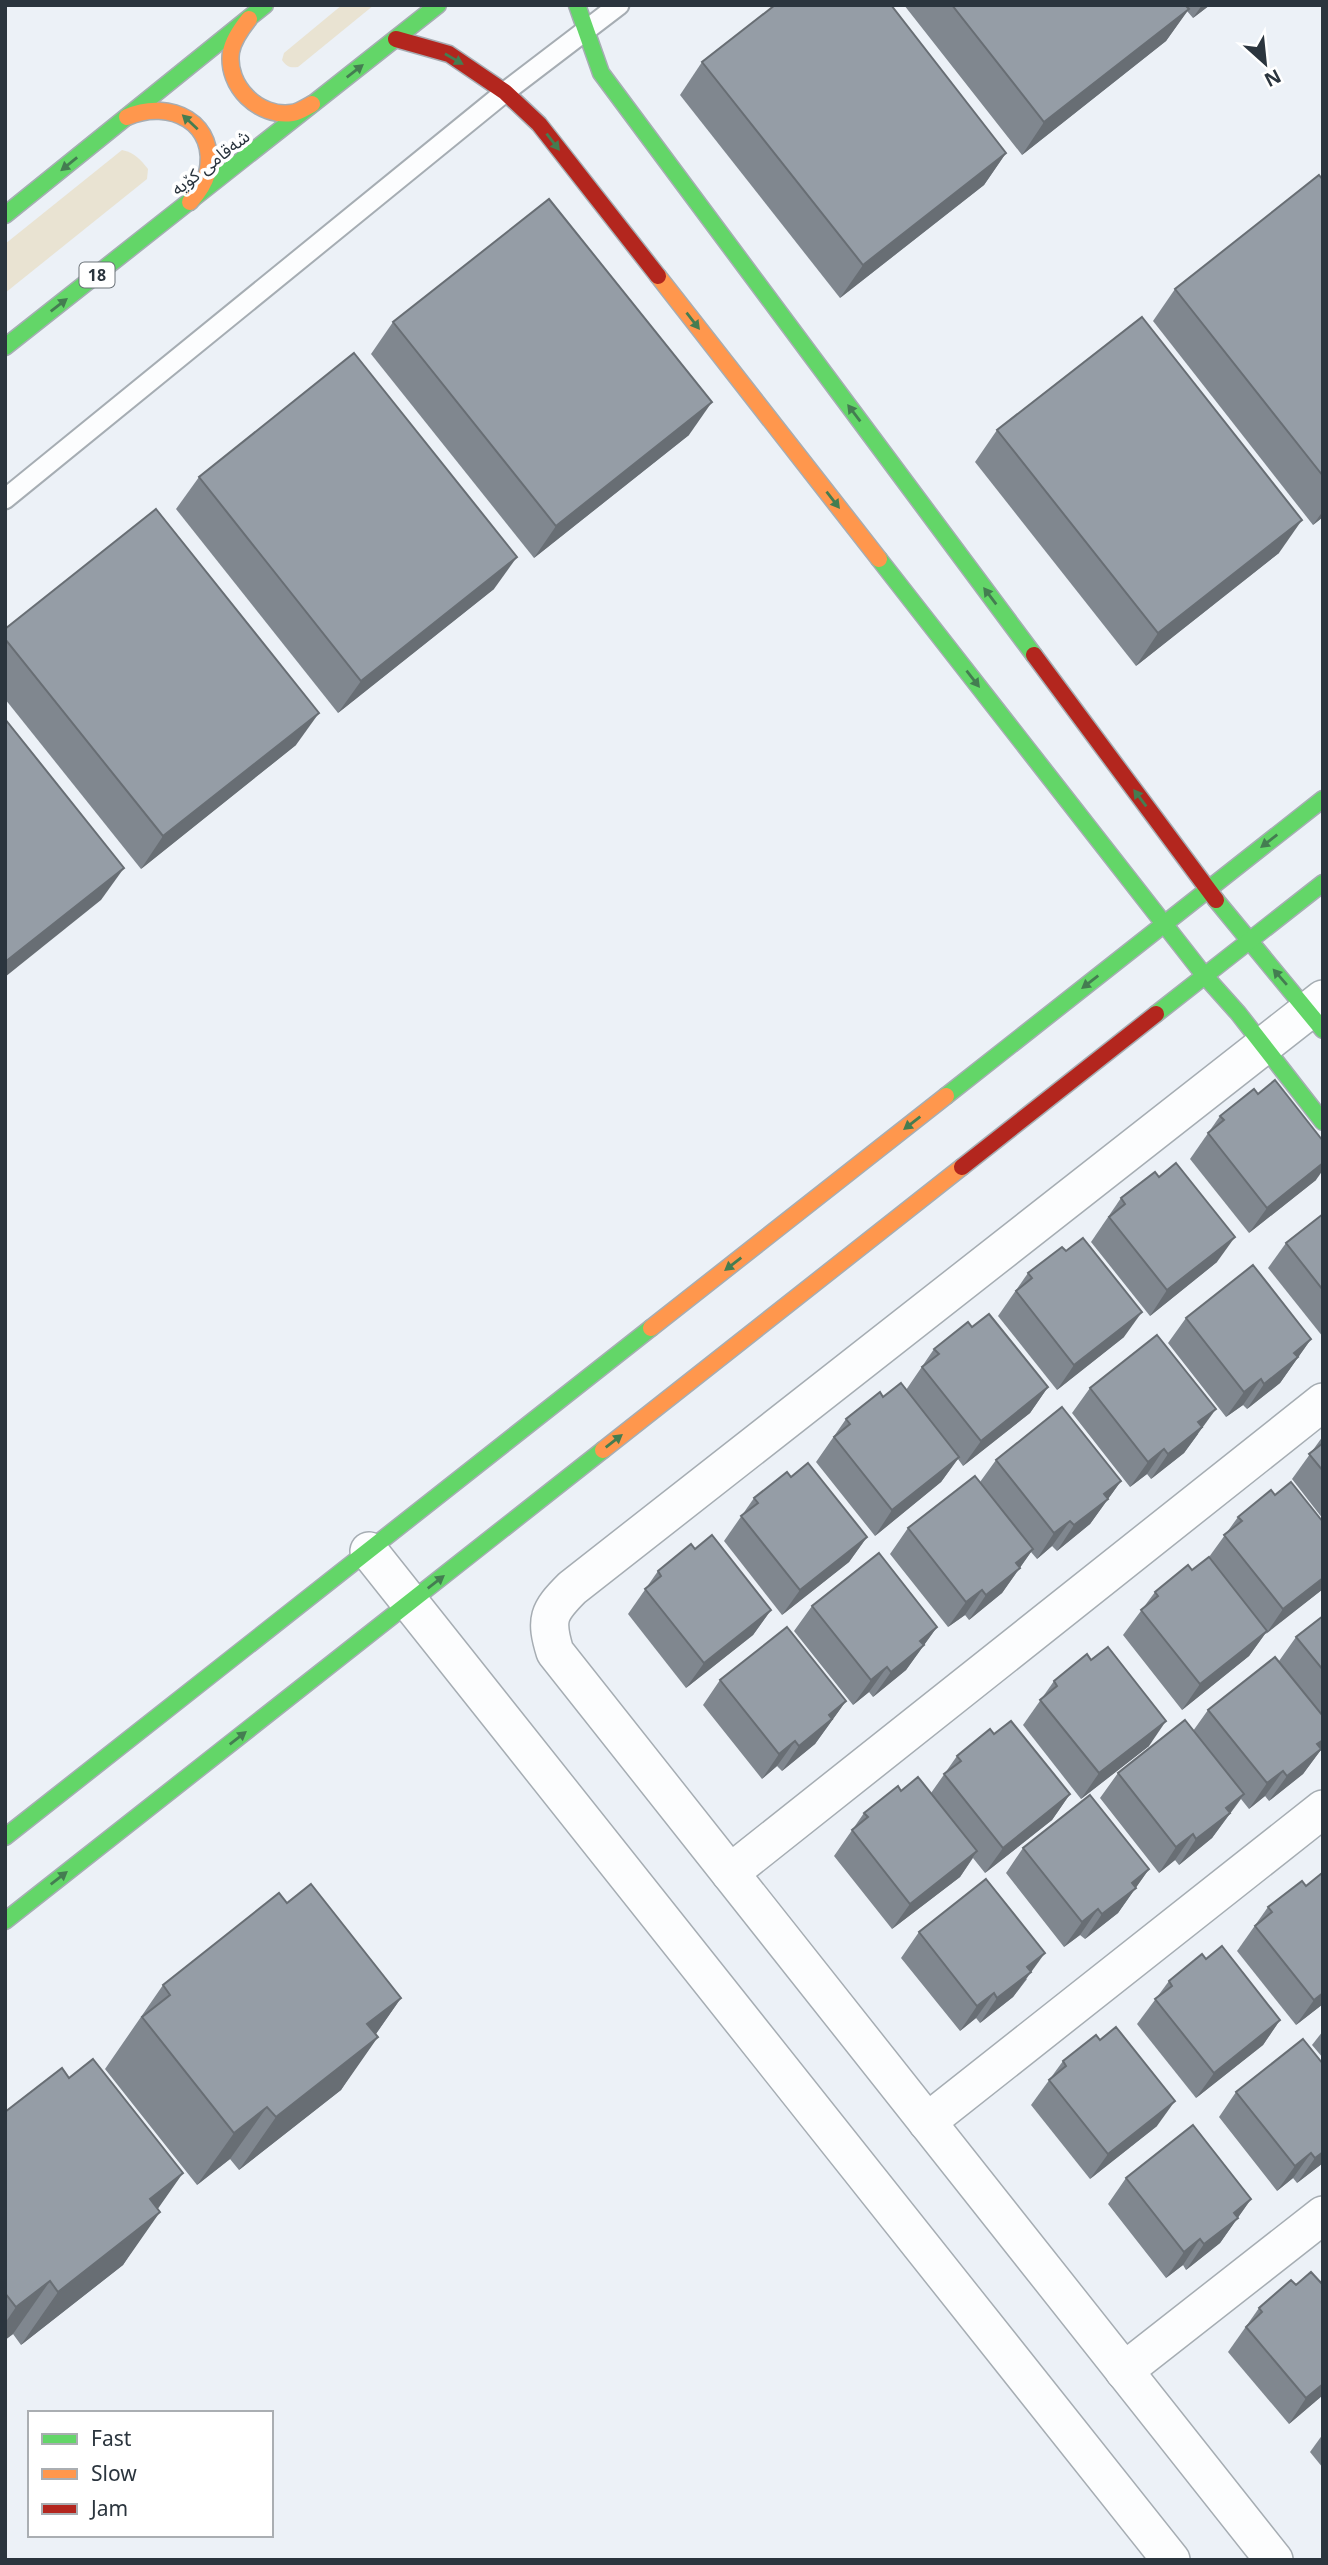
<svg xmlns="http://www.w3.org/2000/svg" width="1328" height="2565" viewBox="0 0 1328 2565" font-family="'Noto Sans','Noto Sans Arabic',sans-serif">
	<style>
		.green { fill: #e9e3d2 }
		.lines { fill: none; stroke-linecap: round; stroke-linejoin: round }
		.lane-casing { stroke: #a6adb3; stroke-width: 23 }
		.street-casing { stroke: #a6adb3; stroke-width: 40 }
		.fast-casing { stroke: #a6adb3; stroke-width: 19 }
		.slow-casing { stroke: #a6adb3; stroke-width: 19 }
		.jam-casing { stroke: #a6adb3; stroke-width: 19 }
		.lane { stroke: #fcfdfe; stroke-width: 19 }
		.street { stroke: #fcfdfe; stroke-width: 37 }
		.fast { stroke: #63d668; stroke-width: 16 }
		.slow { stroke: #ff974d; stroke-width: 16 }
		.jam { stroke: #b3261e; stroke-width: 16 }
		.wall { fill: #80878f }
		.shaded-wall { fill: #686e74 }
		.building { fill: #959da6; stroke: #686e74; stroke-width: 2 }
		.oneway { fill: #447d51 }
		.labels { text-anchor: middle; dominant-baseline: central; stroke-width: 7; stroke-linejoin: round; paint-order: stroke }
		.shield { fill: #fff; stroke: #6b7278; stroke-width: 2 }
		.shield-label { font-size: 16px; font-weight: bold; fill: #2b353e }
		.street-label { font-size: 18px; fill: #2b353e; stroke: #fff }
	</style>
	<rect width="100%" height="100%" fill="#ecf1f7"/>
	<g class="green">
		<path d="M342,5h32l-76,62c-8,1 -11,0 -16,-7l2,-7z"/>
		<path d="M122,150c13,3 18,9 26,19l-1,10 -142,114v-49z"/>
	</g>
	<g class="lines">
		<g class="lane-casing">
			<path id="lane" d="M5,499l500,-407 114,-87"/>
		</g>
		<g class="street-casing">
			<g id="street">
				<path d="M369,1551l802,1009"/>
				<path d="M730,1873l593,-471"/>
				<path d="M927,2122l396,-313"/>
				<path d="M1124,2371l199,-156"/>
				<path d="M1274,2560l-719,-908c-10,-33 -7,-40 17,-64l751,-589"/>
			</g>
		</g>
		<g class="fast-casing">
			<g id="fast">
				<path d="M577,5l24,68 433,582"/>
				<path d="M5,215l260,-210"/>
				<path d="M5,347l433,-342"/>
				<path d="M879,559l325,416 34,38 85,109"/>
				<path d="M1216,900l107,130"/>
				<path d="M1156,1014l167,-131"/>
				<path d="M946,1096l377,-297"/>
				<path d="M5,1837l646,-509"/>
				<path d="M5,1921l598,-471"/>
			</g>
		</g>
		<g class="slow-casing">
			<g id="slow">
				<path d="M249,19c-8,10 -16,21 -18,33 -5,34 28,66 61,61 7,-1 14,-6 20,-9"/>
				<path d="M127,117c43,-19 92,6 80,57 -3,11 -10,20 -17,28"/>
				<path d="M658,276l221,283"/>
				<path d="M651,1328l295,-232"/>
				<path d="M603,1450l359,-283"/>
			</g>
		</g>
		<g class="jam-casing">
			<g id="jam">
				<path d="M396,39l53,15 56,38 34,32 119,152"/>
				<path d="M1034,655l182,245"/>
				<path d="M962,1167l194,-153"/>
			</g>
		</g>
		<use href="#lane" class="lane"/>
		<use href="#street" class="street"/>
		<use href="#fast" class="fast"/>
		<use href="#slow" class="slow"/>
		<use href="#jam" class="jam"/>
	</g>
	<g class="wall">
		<path d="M904,5h306l-17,13 -6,-7 -21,30 -144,114z"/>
		<path d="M702,62l304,91 -22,32 -144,113 -160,-203z"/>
		<path d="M1323,180v337l-10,8 -160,-204 22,-32z"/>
		<path d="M393,322l296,113 -155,123 -163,-204z"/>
		<path d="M997,430l282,123 -143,113 -161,-204z"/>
		<path d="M199,477l295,112 -156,124 -162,-204z"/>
		<path d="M5,629l291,116 -155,124 -136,-170z"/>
		<path d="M1258,1094l58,86 -67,53 -59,-74 30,-43z"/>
		<path d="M1121,1198l96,64 -67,54 -59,-74z"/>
		<path d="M1323,1214v123l-55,-69 18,-25z"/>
		<path d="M1028,1273l96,64 -67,53 -59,-74z"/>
		<path d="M1186,1318l125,21 -31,44 -33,26 -4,-4 -17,12 -58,-74z"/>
		<path d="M972,1327l76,60 -18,26 -67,53 -5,-7 -17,23 -66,54 -59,-74 30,-43 37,-22 23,-7 28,-41z"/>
		<path d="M1090,1388l108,46 -14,19 -33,26 -4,-5 -17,13 -58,-74z"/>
		<path d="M1323,1436v83l-31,-40z"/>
		<path d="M996,1460l125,21 -31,43 -33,27 -5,-5 -15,13 -6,-7 -29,41 -33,27 -4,-5 -17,12 -58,-73 18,-26 72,-46z"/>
		<path d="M791,1477l76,60 -18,25 -67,53 -58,-74 30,-43z"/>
		<path d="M1275,1495l48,27v67l-58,45 -16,22 -67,54 -59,-75 32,-43 37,-22 17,-13 29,-40z"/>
		<path d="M695,1549l76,61 -18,25 -67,53 -58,-74 30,-43z"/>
		<path d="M812,1606l125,21 -31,43 -33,27 -4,-5 -16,13 -59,-74z"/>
		<path d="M1323,1616v131l-20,27 -34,27 -4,-5 -16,13 -8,-10 -29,39 -33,27 -4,-5 -16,13 -59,-75 18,-25 75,-42 15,-21 71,-49 17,-24z"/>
		<path d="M720,1680l126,21 -31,43 -33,27 -5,-5 -15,13 -59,-74z"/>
		<path d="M1054,1681l95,65 -68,53 -58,-74z"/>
		<path d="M994,1734l76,60 -18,26 -67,53 -12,-15 -13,19 -68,52 -58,-73 30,-43 37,-22 30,2 26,-37z"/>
		<path d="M1023,1848l126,21 -31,44 -33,26 -5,-4 -16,12 -58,-74z"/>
		<path d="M1302,1881l21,123 -27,21 -59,-74 31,-44z"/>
		<path d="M287,1903l114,95 -25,36 -35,56 -102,80 -9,-11 -33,26 -92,-116 58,-84z"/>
		<path d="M919,1932l108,47 -14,18 -33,26 -4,-5 -16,13 -59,-73z"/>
		<path d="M1206,1959l74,61 -17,25 -67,53 -59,-74 32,-43z"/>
		<path d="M1323,2031v27l-11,-13z"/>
		<path d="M1063,2061l94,65 -67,53 -59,-74z"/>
		<path d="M1323,2064v99l-26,20 -4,-5 -16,13 -58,-74 17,-25z"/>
		<path d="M5,2112l153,97 -35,56 -102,80 -8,-11 -8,6z"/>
		<path d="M1126,2178l125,21 -31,44 -34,27 -3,-5 -17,13 -58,-74z"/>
		<path d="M1296,2285h27v110l-34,29 -61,-72 31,-44z"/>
		<path d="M1323,2434v34l-13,-16z"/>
	</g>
	<g class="shaded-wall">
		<path d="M1202,5h8l-17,13z"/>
		<path d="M1189,9l-23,32 -144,114 22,-33z"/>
		<path d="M1006,153l-22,32 -144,113 23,-33z"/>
		<path d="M712,402l-23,33 -155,123 22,-32z"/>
		<path d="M1323,511v6l-10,8z"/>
		<path d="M1302,520l-23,33 -143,113 22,-33z"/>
		<path d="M517,557l-23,32 -156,124 23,-32z"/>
		<path d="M319,713l-23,32 -155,124 22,-33z"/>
		<path d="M124,868l-23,32 -96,77v-15z"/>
		<path d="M1323,1163v7l-7,10 -67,53 18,-25z"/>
		<path d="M1235,1237l-18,25 -67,54 17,-26z"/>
		<path d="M1142,1312l-18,25 -67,53 17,-25z"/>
		<path d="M1311,1339l-31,44 -33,26 17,-25 30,-31z"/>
		<path d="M1261,1379l-18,26 -17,12 18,-25z"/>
		<path d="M1048,1387l-18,26 -67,53 18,-25z"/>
		<path d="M1216,1409l-32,44 -33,26 17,-25 30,-32z"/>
		<path d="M1164,1449l-17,25 -17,13 18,-25z"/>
		<path d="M959,1457l-18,25 -66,54 17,-26z"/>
		<path d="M1121,1481l-31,43 -33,27 17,-26 30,-31z"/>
		<path d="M1070,1521l-18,25 -15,13 17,-26z"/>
		<path d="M867,1537l-18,25 -67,53 18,-25z"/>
		<path d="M1033,1549l-31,44 -33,27 17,-25 30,-32z"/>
		<path d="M1323,1578v11l-57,45 17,-25z"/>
		<path d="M982,1590l-17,25 -17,12 18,-25z"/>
		<path d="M771,1610l-18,25 -67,53 18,-25z"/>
		<path d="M937,1627l-31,43 -33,27 18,-25 29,-31z"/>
		<path d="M1267,1631l-18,25 -67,54 18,-26z"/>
		<path d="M887,1667l-18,25 -16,13 18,-25z"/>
		<path d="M846,1701l-31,43 -33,27 17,-25 30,-31z"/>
		<path d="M1166,1721l-17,25 -68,53 18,-26z"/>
		<path d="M1323,1740v7l-20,27 -34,27 18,-25 30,-32z"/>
		<path d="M795,1741l-18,25 -15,13 17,-25z"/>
		<path d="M1283,1771l-18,25 -16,13 18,-26z"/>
		<path d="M1070,1794l-18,26 -67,53 18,-25z"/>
		<path d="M1244,1794l-32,44 -33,27 17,-26 30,-31z"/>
		<path d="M1193,1834l-18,26 -16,13 17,-26z"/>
		<path d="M977,1851l-17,26 -68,52 18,-25z"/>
		<path d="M1149,1869l-31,44 -33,26 17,-25 30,-31z"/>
		<path d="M1098,1909l-18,26 -16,12 18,-25z"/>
		<path d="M1045,1953l-32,44 -33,26 17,-25 30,-31z"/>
		<path d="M994,1993l-18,25 -16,13 17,-25z"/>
		<path d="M1323,1993v11l-27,21 18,-25z"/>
		<path d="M401,1998l-33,47 10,-8 -37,53 -102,80 37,-53 91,-93z"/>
		<path d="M1280,2020l-17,25 -67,53 18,-25z"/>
		<path d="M1175,2101l-18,25 -67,53 18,-25z"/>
		<path d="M267,2107l-37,52 -33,26 37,-52z"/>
		<path d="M1323,2152v11l-26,20 18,-25z"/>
		<path d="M1311,2153l-18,25 -16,13 18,-25z"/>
		<path d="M183,2173l-33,47 10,-8 -37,53 -102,80 37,-53 92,-93z"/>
		<path d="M1251,2199l-31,44 -34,27 18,-26 30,-31z"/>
		<path d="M1200,2239l-17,26 -17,13 18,-26z"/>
		<path d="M50,2281l-37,53 -8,6v-17l11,-16z"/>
		<path d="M1323,2384v11l-34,29 17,-26z"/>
	</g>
	<g class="building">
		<path d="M775,5h116l115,148 -143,112 -161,-203z"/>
		<path d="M952,5h233l4,4 -145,113z"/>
		<path d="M1319,175l4,5v296l-148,-187z"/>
		<path d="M549,199l163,203 -156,124 -163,-204z"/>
		<path d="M1142,317l160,203 -144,113 -161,-203z"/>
		<path d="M354,353l163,204 -156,124 -162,-204z"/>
		<path d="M156,509l163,204 -156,123 -158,-197v-10z"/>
		<path d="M5,719l119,149 -119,94z"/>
		<path d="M1275,1080l48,61v22l-56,45 -59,-75 16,-13 -4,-4 34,-27 4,5z"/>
		<path d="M1176,1163l59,74 -68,53 -58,-73 16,-13 -4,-6 34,-26 4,5z"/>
		<path d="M1323,1214v76l-37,-47z"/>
		<path d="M1083,1238l59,74 -68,53 -58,-74 16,-13 -4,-5 34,-26 4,4z"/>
		<path d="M1253,1265l58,74 -17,14 4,4 -34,27 -3,-5 -17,13 -58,-74z"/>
		<path d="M989,1314l59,73 -67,54 -59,-74 17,-13 -5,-5 34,-27 4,5z"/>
		<path d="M1157,1335l59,74 -18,13 4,5 -34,27 -4,-5 -16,13 -58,-74z"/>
		<path d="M901,1383l58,74 -67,53 -58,-73 16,-13 -4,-5 34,-27 3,5z"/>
		<path d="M1062,1407l59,74 -17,13 4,5 -34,26 -4,-4 -16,12 -58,-73z"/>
		<path d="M1323,1443v28l-14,-17z"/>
		<path d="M808,1463l59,74 -67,53 -59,-74 17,-13 -4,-5 33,-26 4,5z"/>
		<path d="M975,1476l58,73 -17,14 4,5 -34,27 -4,-5 -16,12 -58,-74z"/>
		<path d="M1291,1482l32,40v56l-40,31 -59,-74 18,-14 -4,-4 33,-27 4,5z"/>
		<path d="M712,1535l59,75 -67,53 -59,-74 16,-13 -3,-5 33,-27 4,5z"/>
		<path d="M879,1553l58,74 -17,14 4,4 -33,27 -4,-5 -16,13 -59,-74z"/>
		<path d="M1209,1557l58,74 -67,53 -59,-74 17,-14 -3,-4 33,-27 4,5z"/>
		<path d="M1323,1616v54l-27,-33z"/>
		<path d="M787,1627l59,74 -17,14 3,4 -33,27 -4,-5 -16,13 -59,-74z"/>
		<path d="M1108,1647l58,74 -67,52 -59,-73 17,-14 -3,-5 33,-27 4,6z"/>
		<path d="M1275,1657l48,59v24l-6,4 4,5 -34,27 -4,-5 -16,12 -59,-73z"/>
		<path d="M1185,1720l59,74 -18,14 4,5 -34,26 -3,-5 -17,13 -58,-74z"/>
		<path d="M1011,1721l59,73 -67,54 -59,-74 17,-13 -4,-5 33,-27 4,5z"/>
		<path d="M918,1777l59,74 -67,53 -58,-74 16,-13 -4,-4 34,-27 3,5z"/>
		<path d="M1090,1795l59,74 -17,14 4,5 -34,26 -4,-5 -16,13 -59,-74z"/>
		<path d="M1322,1873l1,120 -9,7 -59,-74 17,-14 -4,-5 34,-26 4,5z"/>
		<path d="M986,1879l59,74 -18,14 4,5 -34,26 -3,-5 -17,13 -58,-74z"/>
		<path d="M311,1884l90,114 -34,26 11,13 -102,80 -9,-10 -33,26 -92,-116 28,-22 -7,-10 116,-92 8,10z"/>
		<path d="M1222,1946l58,74 -66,53 -59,-74 17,-13 -3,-5 33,-27 4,5z"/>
		<path d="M1116,2027l59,74 -67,53 -59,-74 17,-14 -3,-5 33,-26 4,5z"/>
		<path d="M1303,2039l20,25v88l-8,6 -4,-5 -16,13 -59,-74z"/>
		<path d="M93,2059l90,114 -33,26 10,13 -102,80 -8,-11 -34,26 -11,-14v-181l57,-44 7,10z"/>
		<path d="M1193,2125l58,74 -17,14 4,5 -34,26 -4,-5 -16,13 -58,-74z"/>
		<path d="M1311,2272l12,13v99l-17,14 -60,-71 16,-15 -3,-4 32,-28 5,5z"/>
	</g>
	<defs><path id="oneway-solid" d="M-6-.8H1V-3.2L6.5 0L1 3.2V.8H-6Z" transform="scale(1.75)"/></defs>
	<g class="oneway">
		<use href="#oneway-solid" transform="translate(454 59) rotate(30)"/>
		<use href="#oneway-solid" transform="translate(355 71) rotate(-38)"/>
		<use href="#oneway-solid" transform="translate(190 122) rotate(-137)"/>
		<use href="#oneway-solid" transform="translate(553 142) rotate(52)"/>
		<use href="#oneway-solid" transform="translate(69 164) rotate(141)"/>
		<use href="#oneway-solid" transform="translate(59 305) rotate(-38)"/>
		<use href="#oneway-solid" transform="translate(693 321) rotate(52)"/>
		<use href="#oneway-solid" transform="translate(854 413) rotate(-127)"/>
		<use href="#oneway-solid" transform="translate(833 500) rotate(52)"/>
		<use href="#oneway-solid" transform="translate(990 596) rotate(-127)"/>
		<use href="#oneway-solid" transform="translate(973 679) rotate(52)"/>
		<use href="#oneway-solid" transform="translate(1140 798) rotate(-127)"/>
		<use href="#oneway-solid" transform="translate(1269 841) rotate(142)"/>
		<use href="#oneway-solid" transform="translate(1280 977) rotate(-131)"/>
		<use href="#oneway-solid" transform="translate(1090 982) rotate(142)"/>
		<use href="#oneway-solid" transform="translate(912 1123) rotate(142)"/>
		<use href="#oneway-solid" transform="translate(733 1264) rotate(142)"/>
		<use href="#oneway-solid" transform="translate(614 1441) rotate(-38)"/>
		<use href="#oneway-solid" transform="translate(436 1582) rotate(-38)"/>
		<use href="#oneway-solid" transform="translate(238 1738) rotate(-38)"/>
		<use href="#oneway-solid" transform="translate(59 1878) rotate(-38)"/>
	</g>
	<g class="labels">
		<rect class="shield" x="79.5" y="262.5" width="35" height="25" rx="5"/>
		<g class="shield-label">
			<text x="97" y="275">18</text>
		</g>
		<g class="street-label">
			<text transform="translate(210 162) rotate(-38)">شەقامی کۆیە</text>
		</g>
	</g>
	<rect width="1328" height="2565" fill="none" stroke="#2b353e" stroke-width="14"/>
	<rect x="28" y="2411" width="245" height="126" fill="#ffffff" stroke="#aaaeb2" stroke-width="2"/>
	<rect x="42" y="2434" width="35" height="10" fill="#63d668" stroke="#aaaeb2" stroke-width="2"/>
	<text x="91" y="2446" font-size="21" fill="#2b353e">Fast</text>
	<rect x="42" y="2469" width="35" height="10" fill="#ff974d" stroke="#aaaeb2" stroke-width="2"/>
	<text x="91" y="2481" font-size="21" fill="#2b353e">Slow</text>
	<rect x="42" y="2504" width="35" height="10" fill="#b3261e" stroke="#aaaeb2" stroke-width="2"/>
	<text x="91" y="2516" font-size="21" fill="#2b353e">Jam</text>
	<g transform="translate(1265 63) rotate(153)" stroke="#ffffff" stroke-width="5" paint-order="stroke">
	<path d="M0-5L12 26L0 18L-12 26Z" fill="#2b353e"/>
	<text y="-10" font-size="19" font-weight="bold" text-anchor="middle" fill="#2b353e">N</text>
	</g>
</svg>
